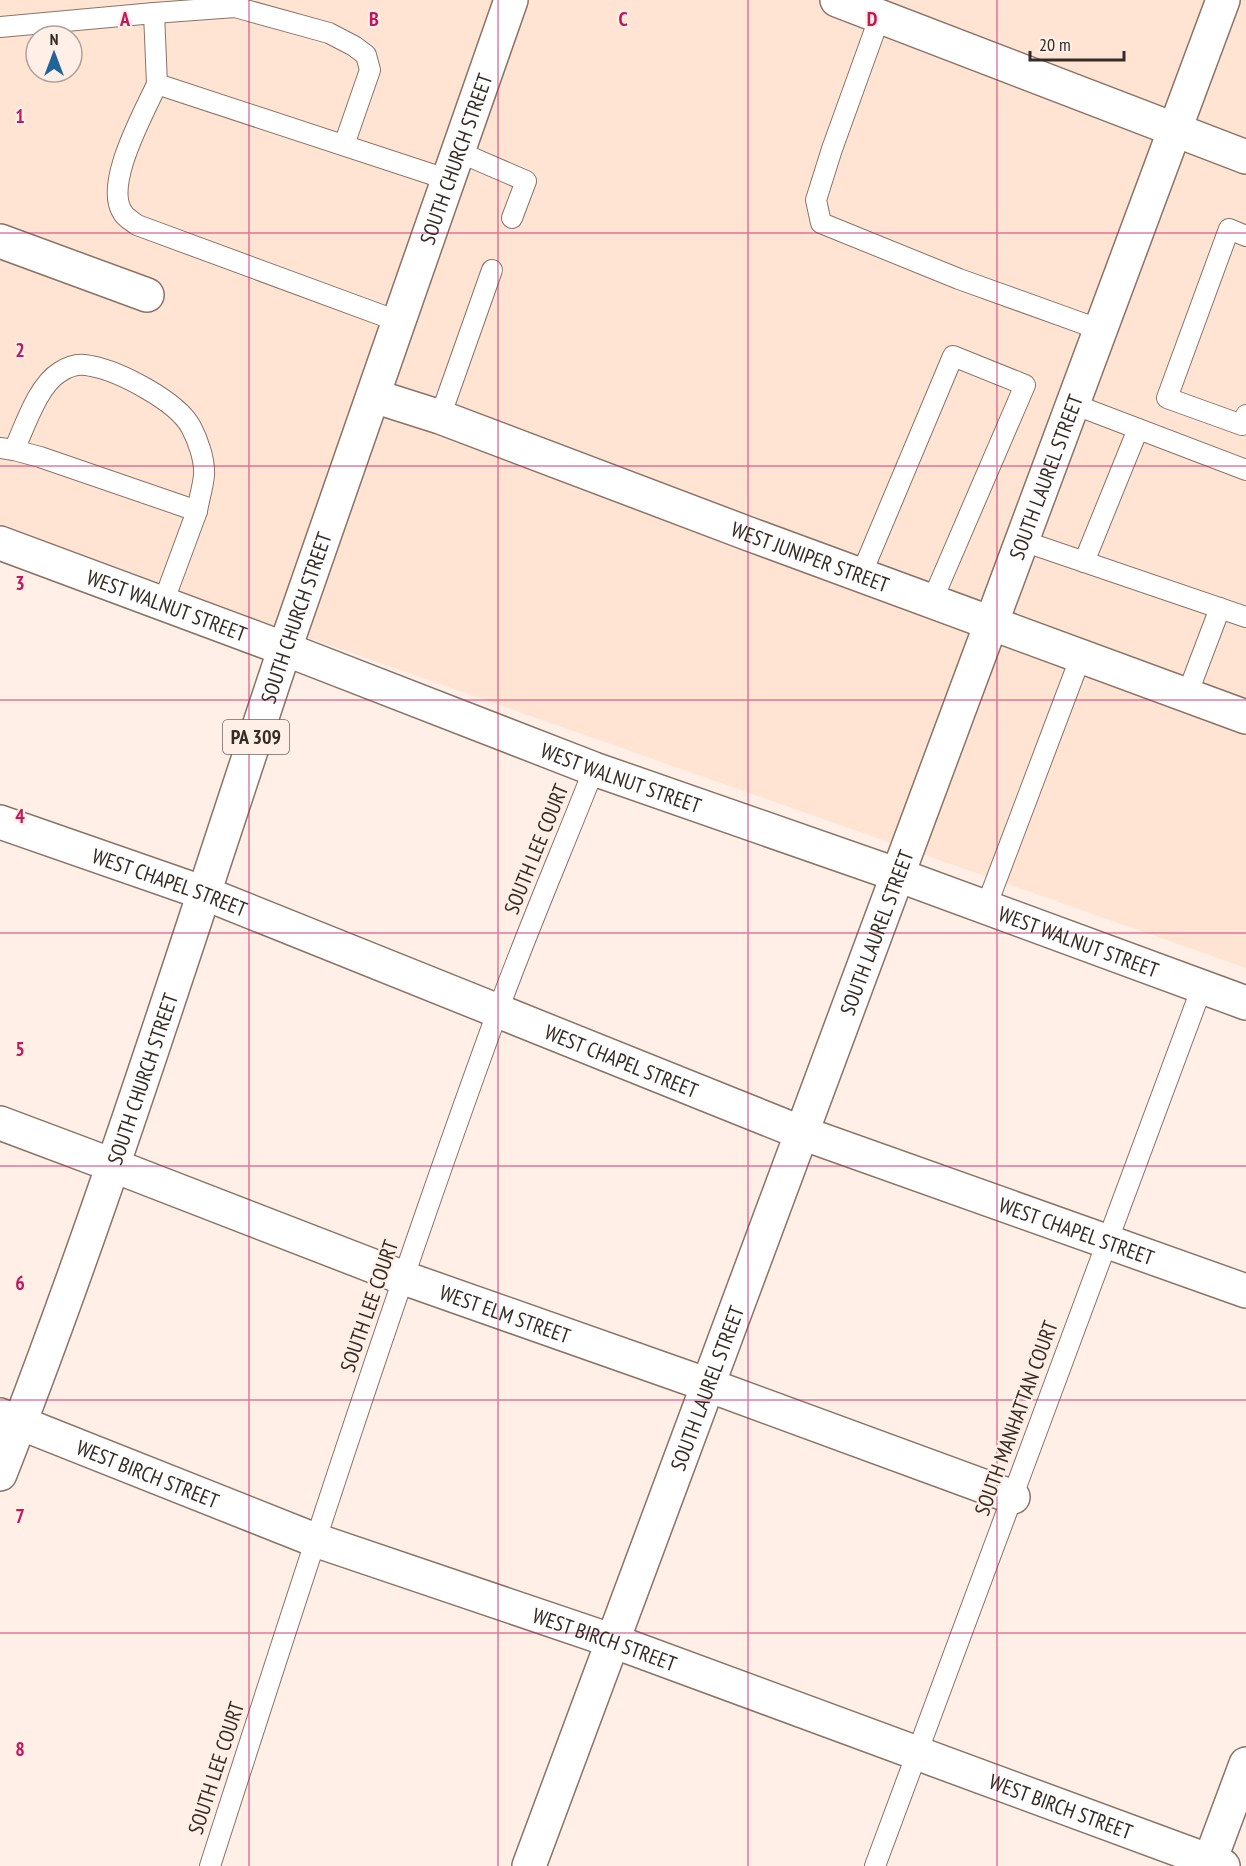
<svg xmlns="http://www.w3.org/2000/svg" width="1246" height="1866" viewBox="0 0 1246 1866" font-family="'PT Sans Narrow',sans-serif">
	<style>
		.built { fill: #ffe4d4; fill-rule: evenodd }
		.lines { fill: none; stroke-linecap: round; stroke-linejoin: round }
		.service-casing { stroke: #8a7366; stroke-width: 22 }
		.minor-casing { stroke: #8a7366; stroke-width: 36 }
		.trunk-casing { stroke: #8a7366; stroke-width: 36 }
		.service { stroke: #fff; stroke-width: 20 }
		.minor { stroke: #fff; stroke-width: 33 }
		.trunk { stroke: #fff; stroke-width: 33 }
		.grid { fill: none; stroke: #c2185b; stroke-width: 1.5; stroke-opacity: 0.55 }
		.labels { text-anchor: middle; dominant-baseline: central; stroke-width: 4.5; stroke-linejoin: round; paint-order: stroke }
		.shield { fill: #ffefe6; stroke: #726660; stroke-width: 1.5 }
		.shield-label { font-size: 20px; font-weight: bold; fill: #352c26 }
		.street-label { font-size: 21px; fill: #352c26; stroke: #ffefe6 }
		.grid-label { font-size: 20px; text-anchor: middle; font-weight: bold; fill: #c2185b; stroke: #ffefe6; stroke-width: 4.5; stroke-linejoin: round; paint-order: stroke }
	</style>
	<rect width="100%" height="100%" fill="#ffefe6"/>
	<path class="built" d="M0,0h1246v968l-1246,-439zM36,36h36v36h-36z"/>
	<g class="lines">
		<g class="service-casing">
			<g id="service">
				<path d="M154,13l81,-6 94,26 25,13 12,9 4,15 -26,75"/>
				<path d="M880,16l-48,133 -16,51 5,23 138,56 142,51"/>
				<path d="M0,27l154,-14 3,71"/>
				<path d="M459,152l67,29 -14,37"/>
				<path d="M1246,236l-17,-7 -62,169 75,27 4,-10"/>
				<path d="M400,322l-263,-97c-5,-4 -11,-7 -14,-12 -20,-28 21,-100 34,-129l292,96"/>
				<path d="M1073,404l173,66"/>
				<path d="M440,417l52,-147"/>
				<path d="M0,448l14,2 26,7 157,54 -34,92"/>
				<path d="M14,450c11,-24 24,-65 46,-78 9,-6 20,-9 31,-6 28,5 86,35 100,61 7,13 14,33 13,48 -1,12 -5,24 -7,36"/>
				<path d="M1023,541l223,76"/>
				<path d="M1084,562l54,-133"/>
				<path d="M861,575l92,-219 72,29 -93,216"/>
				<path d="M1187,695l33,-87"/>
				<path d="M986,907l95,-251"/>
				<path d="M210,1866c92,-286 184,-571 287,-853 30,-82 65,-163 97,-244"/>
				<path d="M875,1866l327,-879"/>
			</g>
		</g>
		<g class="minor-casing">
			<g id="minor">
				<path d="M837,0l409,157"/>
				<path d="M0,241l147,54"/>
				<path id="s1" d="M374,396l66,21 309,117 497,183"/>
				<path id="s2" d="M0,543l285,106 309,120 304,106 348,128"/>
				<path id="s3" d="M0,822l204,71 598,240 444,158"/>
				<path id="s4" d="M0,1123l112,42 292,113 304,107 305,112"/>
				<path id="s5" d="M0,1415l315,125 298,101 610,225"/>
				<path id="s6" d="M529,1866l694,-1866"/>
				<path d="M1208,1866l38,-102"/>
			</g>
		</g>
		<g class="trunk-casing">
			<g id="trunk">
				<path id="s7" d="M0,1474c106,-270 192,-548 284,-823 74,-217 152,-434 227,-651"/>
			</g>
		</g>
		<use href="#service" class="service"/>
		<use href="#minor" class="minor"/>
		<use href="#trunk" class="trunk"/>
	</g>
	<path class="grid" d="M249,0v1866M498,0v1866M748,0v1866M997,0v1866M0,233h1246M0,466h1246M0,700h1246M0,933h1246M0,1166h1246M0,1400h1246M0,1633h1246"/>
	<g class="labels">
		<rect class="shield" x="223" y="720" width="66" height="34" rx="4.5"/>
		<g class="shield-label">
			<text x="256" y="737">PA 309</text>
		</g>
		<g class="street-label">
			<text stroke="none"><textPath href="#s7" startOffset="1392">SOUTH CHURCH STREET</textPath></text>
			<text stroke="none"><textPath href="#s6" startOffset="1482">SOUTH LAUREL STREET</textPath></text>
			<text stroke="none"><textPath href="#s1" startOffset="465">WEST JUNIPER STREET</textPath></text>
			<text stroke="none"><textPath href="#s2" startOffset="178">WEST WALNUT STREET</textPath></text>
			<text stroke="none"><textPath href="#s7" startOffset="906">SOUTH CHURCH STREET</textPath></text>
			<text stroke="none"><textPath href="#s2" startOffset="664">WEST WALNUT STREET</textPath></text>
			<text transform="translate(536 849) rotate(-68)">SOUTH LEE COURT</text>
			<text stroke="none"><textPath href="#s3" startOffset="180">WEST CHAPEL STREET</textPath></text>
			<text stroke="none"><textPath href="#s6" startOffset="996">SOUTH LAUREL STREET</textPath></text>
			<text stroke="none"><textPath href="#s2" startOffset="1150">WEST WALNUT STREET</textPath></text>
			<text stroke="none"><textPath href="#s3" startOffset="666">WEST CHAPEL STREET</textPath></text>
			<text stroke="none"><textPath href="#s7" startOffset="420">SOUTH CHURCH STREET</textPath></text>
			<text stroke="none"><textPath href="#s3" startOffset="1152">WEST CHAPEL STREET</textPath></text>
			<text transform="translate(369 1306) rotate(-71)">SOUTH LEE COURT</text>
			<text stroke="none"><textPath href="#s4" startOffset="540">WEST ELM STREET</textPath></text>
			<text stroke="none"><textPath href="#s6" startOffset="510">SOUTH LAUREL STREET</textPath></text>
			<text transform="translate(1016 1418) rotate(-70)">SOUTH MANHATTAN COURT</text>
			<text stroke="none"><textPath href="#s5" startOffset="159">WEST BIRCH STREET</textPath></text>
			<text stroke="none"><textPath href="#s5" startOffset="645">WEST BIRCH STREET</textPath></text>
			<text transform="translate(216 1768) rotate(-72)">SOUTH LEE COURT</text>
			<text stroke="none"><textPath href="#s5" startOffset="1131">WEST BIRCH STREET</textPath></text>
		</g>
	</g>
	<g class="grid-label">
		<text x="125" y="26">A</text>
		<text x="374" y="26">B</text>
		<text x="623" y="26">C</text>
		<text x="872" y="26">D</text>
		<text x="20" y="123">1</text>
		<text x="20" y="357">2</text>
		<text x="20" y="590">3</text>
		<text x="20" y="823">4</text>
		<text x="20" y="1056">5</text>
		<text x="20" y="1290">6</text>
		<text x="20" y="1523">7</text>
		<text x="20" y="1756">8</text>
	</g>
	<g transform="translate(54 54)"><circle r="28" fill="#ffefe6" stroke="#aea199" stroke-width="1.5"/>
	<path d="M0-4.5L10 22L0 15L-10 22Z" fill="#216499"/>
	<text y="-9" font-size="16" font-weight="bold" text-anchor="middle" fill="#352c26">N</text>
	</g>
	<path d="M1030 51v9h94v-9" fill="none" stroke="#352c26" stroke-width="3"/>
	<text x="1039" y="51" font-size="18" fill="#352c26" stroke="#ffefe6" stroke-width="4.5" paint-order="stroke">20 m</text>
</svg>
